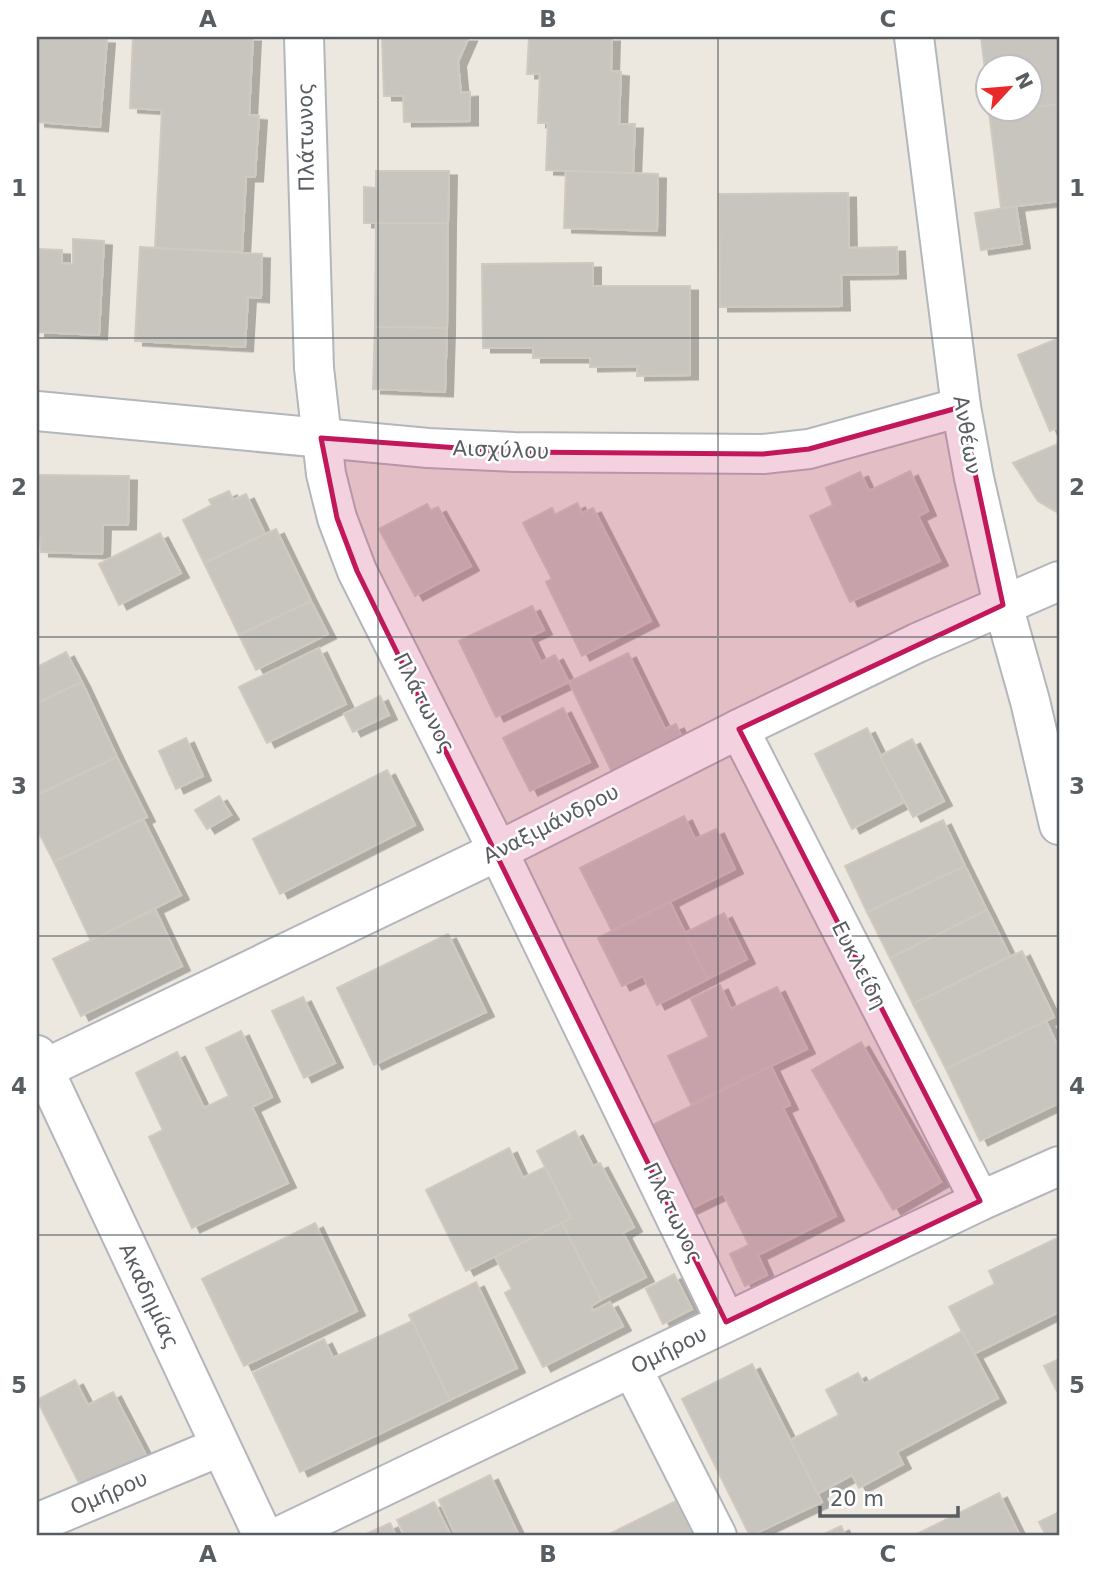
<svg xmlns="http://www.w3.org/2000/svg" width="1096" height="1573" viewBox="0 0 1096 1573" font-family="'DejaVu Sans',sans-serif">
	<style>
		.building { fill: #c8c5bf; stroke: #d0c9be; stroke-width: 2; filter: url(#shadow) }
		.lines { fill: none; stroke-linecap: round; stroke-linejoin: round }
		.minor-casing { stroke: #b3b6bb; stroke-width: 42 }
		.minor { stroke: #fff; stroke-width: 38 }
		.marked { fill: #c2185b; fill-opacity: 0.2; stroke: #c2185b; stroke-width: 5; stroke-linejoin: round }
		.grid { fill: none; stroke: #585d61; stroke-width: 2; stroke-opacity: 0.55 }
		.labels { text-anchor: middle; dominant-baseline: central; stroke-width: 5; stroke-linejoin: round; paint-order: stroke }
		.street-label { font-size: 21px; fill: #585d61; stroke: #fff }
		.neatline { fill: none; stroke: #585d61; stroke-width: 2.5 }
		.grid-label { font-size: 23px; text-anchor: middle; font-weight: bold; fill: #585d61 }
	</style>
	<defs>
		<filter id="shadow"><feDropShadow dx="8" dy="4.5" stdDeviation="0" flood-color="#0004"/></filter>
	</defs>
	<rect width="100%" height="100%" fill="#ece8e0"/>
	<g class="building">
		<path d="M37,37l70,2 -7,88 -63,-5z"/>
		<path d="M133,37h120l-4,78 10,1 -4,61h-9l-4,75 -87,-4 7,-138 -32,-2z"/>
		<path d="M382,37h87l-11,25 3,31 9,-1v29l-66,1 -1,-26h-19z"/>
		<path d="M529,37h83l-1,34 10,1 -2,52h16l-2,50 -87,-4 2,-47h-10l2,-49h-13z"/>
		<path d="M981,37h78v67l-29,4v-42h-42v29z"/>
		<path d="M1059,104v97l-58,7 -12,-96z"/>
		<path d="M989,108h33l-33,4z"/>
		<path d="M376,171h73l-1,52h-84v-36l12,1z"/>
		<path d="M566,171l92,3 -1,57 -93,-3z"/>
		<path d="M848,193l1,55 48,-1 1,27 -57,1 1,31 -122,1 -1,-113z"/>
		<path d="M1016,206l6,38 -41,6 -6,-37z"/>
		<path d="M376,223h72l-1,105 -72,-1z"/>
		<path d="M73,239l31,2 -5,94 -62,-3v-83l25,1v13l11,1z"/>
		<path d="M140,247l122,7 -1,44 -13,-1 -3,50 -110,-6z"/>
		<path d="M593,263v23h97v89l-53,1 1,-10 -48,1v-9h-57v-10h-50l-1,-84z"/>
		<path d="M375,327l72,1 -2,64 -72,-3z"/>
		<path d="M1059,338v89l-9,4 -32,-76z"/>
		<path d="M1058,444l1,1v68l-21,-12 -25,-38z"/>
		<path d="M910,471l18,40 -10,5 22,45 -90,41 -40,-86 23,-11 -7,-17 34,-16 9,19z"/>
		<path d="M37,475l92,1 -1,49h-25l-1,29 -61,-2 -1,-16h-3z"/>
		<path d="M229,491l4,9 13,-6 19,40 -61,29 -21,-43 29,-15 -3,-5z"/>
		<path d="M577,503l5,10 11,-5 58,113 -69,35 -36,-74 6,-3 -29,-56 29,-15 3,7z"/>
		<path d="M427,504l4,7 7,-4 33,59 -56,30 -36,-67z"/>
		<path d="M276,529l35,72 -72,34 -35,-72z"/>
		<path d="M160,533l21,40 -62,32 -20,-41z"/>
		<path d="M311,601l17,33 -72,36 -17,-35z"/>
		<path d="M532,606l12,24 -15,7 12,25 14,-7 14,27 -73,35 -37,-76z"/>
		<path d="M319,648l27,56 -79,39 -28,-56z"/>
		<path d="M66,652l16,30 -45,21v-36z"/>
		<path d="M628,653l37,76 11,-5 6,14 -70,34 -43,-90z"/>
		<path d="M82,682l35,75 -80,38v-92z"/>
		<path d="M380,696l9,19 -36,17 -9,-18z"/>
		<path d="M563,708l27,54 -60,29 -27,-53z"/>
		<path d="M867,728l37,74 -52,27 -37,-75z"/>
		<path d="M186,738l17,38 -27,13 -17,-38z"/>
		<path d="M912,739l32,62 -31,16 -33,-61z"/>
		<path d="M117,757l30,60 -93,45 -17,-33v-34z"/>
		<path d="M387,770l28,55 -135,69 -27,-55z"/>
		<path d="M219,796l12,19 -24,14 -12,-19z"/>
		<path d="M684,816l11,23 21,-10 19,40 -123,62 -32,-63z"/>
		<path d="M143,819l38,76 -90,46 -37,-79z"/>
		<path d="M943,820l22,46 -98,46 -22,-46z"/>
		<path d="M965,866l22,44 -97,48 -23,-46z"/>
		<path d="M670,902l38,77 -51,26 -14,-29 -21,10 -24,-48z"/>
		<path d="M155,909l27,57 -101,50 -28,-57z"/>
		<path d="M987,910l23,46 -97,48 -23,-46z"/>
		<path d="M724,913l23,46 -39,20 -23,-46z"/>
		<path d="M448,934l38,78 -112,53 -37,-77z"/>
		<path d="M1022,951l32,66 -108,52 -33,-65z"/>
		<path d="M720,985l11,24 46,-22 30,62 -116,55 -23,-48 41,-19 -18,-38z"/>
		<path d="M303,997l32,66 -31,15 -32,-67z"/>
		<path d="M1046,1021l13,28v54l-79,38 -34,-72z"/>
		<path d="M241,1031l31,66 -20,10 36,76 -96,45 -43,-91 14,-7 -27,-57 41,-21 27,56 25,-12 -23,-48z"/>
		<path d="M861,1042l80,140 -48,28 -81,-140z"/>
		<path d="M771,1066l19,39 -7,3 53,108 -78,39 9,20 -22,11 -15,-32 19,-9 -26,-52 -37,18 -41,-82z"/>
		<path d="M575,1131l18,35 7,-3 34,64 -11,6 23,44 -45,23 -39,-77 9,-5 -34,-67z"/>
		<path d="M509,1148l14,30 22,-11 26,51 -105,53 -40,-81z"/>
		<path d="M315,1223l42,88 -113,55 -42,-87z"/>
		<path d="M562,1223l39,77 -10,6 2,5 17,-9 13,24 -80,41 -38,-74 7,-4 -17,-32z"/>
		<path d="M1059,1237v75l-85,42 -25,-47 46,-23 -6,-13z"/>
		<path d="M674,1274l18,35 -29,15 -17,-35z"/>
		<path d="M476,1282l41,86 -67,32 -41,-85z"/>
		<path d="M412,1321l38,79 -150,72 -47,-99 71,-34 9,19z"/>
		<path d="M962,1331l36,67 -101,54 6,12 -44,24 -7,-13 -35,19 -28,-53 50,-26 -13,-25 32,-17 6,11z"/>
		<path d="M1059,1359v33l-1,1 -14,-27z"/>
		<path d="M752,1364l70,138 -72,34 -68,-137z"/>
		<path d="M75,1380l13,25 25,-13 34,65 -64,34 -46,-91z"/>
		<path d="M490,1475l29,61h-63l-17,-36z"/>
		<path d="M999,1493l21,43h-107z"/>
		<path d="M676,1501l18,35h-87v-1z"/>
		<path d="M434,1502l17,34h-46l-8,-16z"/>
		<path d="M1059,1512v24h-13l-7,-14z"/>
		<path d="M390,1523l6,13h-34z"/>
		<path d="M841,1526l5,10h-26z"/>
	</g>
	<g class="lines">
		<g class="minor-casing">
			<g id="minor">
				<path d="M304,37l10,331 12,106 11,44 20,53 141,280 228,471"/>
				<path d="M914,37l47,370 13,71 29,127 27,96 29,124"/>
				<path d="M37,411l391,37 86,4 249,2 46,-5 152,-42"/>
				<path d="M739,729l241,472"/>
				<path d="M37,1055l226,481"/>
				<path d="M44,1069l454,-218 241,-122 178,-86 142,-62"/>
				<path d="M632,1368l85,168"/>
				<path d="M37,1523l182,-76"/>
				<path d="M280,1536l700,-335 79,-35"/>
			</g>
		</g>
		<use href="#minor" class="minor"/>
	</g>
	<path class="marked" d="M961,407l42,198 -264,124 241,472 -254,121 -369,-751 -20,-53 -16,-80 193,14 249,2 46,-5z"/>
	<path class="grid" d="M378,37v1499M718,37v1499M37,338h1022M37,637h1022M37,936h1022M37,1235h1022"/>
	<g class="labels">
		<g class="street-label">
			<text transform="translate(306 137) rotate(-91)">Πλάτωνος</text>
			<text transform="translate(967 435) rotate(80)">Ανθέων</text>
			<text transform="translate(501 450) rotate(2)">Αισχύλου</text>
			<text transform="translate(424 703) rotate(63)">Πλάτωνος</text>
			<text transform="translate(551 824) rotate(-27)">Αναξιμάνδρου</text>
			<text transform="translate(859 965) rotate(63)">Ευκλείδη</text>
			<text transform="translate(673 1213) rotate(64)">Πλάτωνος</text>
			<text transform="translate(149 1296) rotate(65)">Ακαδημίας</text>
			<text transform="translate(669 1350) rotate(-26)">Ομήρου</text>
			<text transform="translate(109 1493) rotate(-23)">Ομήρου</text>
		</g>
	</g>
	<rect width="1096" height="1573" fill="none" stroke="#ffffff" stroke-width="77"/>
	<g transform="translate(1009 88) rotate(64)"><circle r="33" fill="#ffffff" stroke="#bcbec0" stroke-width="2"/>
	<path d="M0-5L12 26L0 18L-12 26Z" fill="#e82a2a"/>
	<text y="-10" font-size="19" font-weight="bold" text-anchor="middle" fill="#585d61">N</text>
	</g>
	<path d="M820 1506v10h138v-10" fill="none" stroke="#585d61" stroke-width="3.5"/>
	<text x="830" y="1506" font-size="21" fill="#585d61" stroke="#ffffff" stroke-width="5" paint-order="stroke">20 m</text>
	<rect x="38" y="38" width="1020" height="1496" class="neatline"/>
	<g class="grid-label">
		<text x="208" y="27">A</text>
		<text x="548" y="27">B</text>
		<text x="888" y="27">C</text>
		<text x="19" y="196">1</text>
		<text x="1077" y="196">1</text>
		<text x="19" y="495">2</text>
		<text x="1077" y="495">2</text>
		<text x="19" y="794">3</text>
		<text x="1077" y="794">3</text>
		<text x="19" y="1094">4</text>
		<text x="1077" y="1094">4</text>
		<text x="19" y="1393">5</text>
		<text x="1077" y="1393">5</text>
		<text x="208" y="1562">A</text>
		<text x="548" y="1562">B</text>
		<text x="888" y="1562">C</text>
	</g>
</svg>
